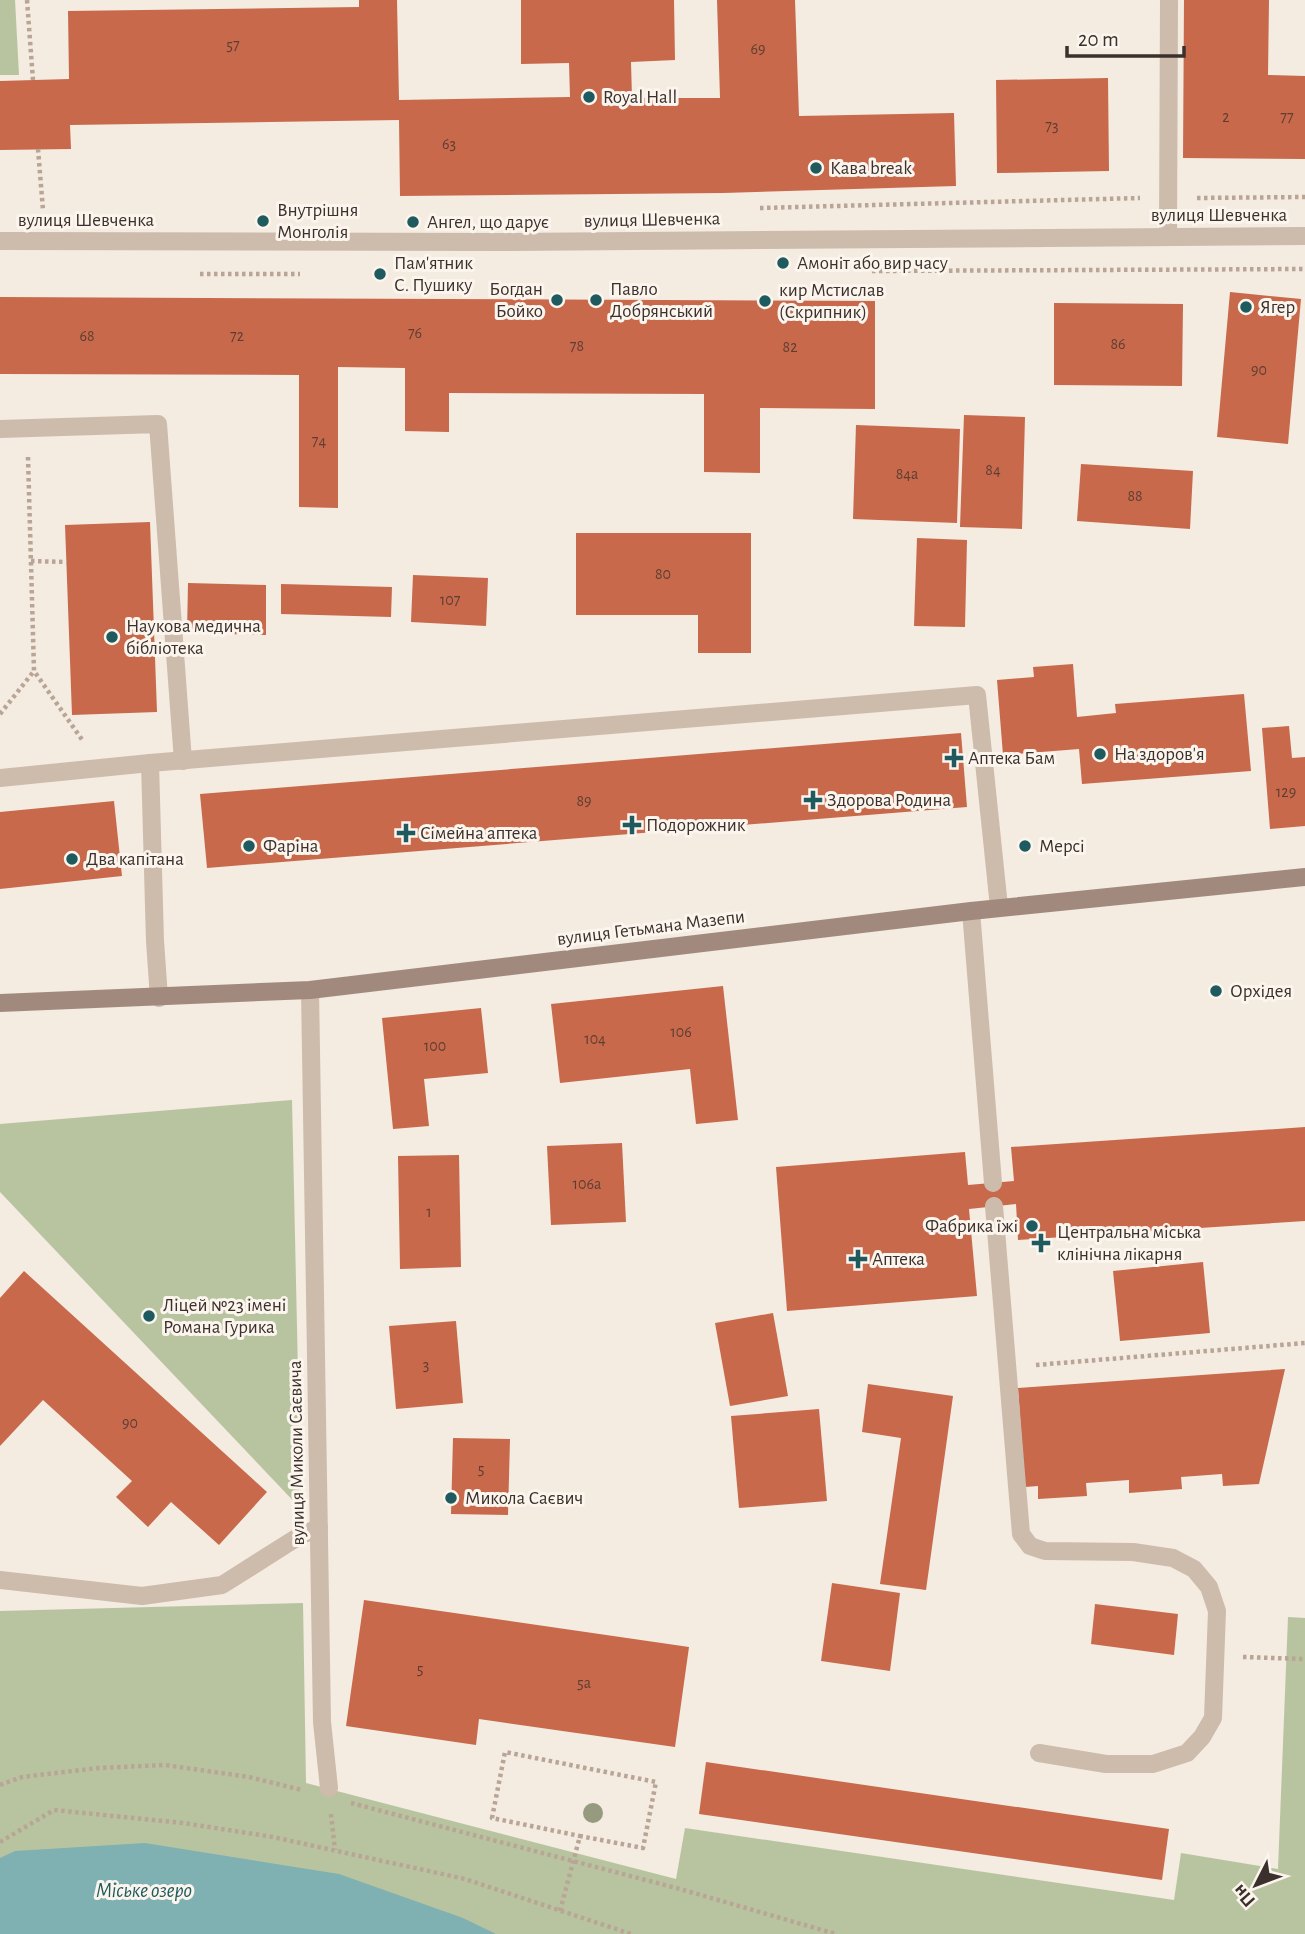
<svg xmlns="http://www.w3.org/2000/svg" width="1305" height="1934" viewBox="0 0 1305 1934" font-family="'Alegreya Sans',sans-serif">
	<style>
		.green { fill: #b8c4a0 }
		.water { fill: #7fb0b2 }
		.building { fill: #c8694b }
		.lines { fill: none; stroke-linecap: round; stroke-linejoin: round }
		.path { stroke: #b9a596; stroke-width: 4.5; stroke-dasharray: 3.5 3.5; stroke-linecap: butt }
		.lane { stroke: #cdbbac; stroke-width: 18 }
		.street { stroke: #cdbbac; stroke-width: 18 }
		.secondary { stroke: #a18a7d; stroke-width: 18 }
		.tree { fill: #969b7f }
		.poi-dot { fill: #1f5a5e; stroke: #fbf5ee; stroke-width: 2.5 }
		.labels { text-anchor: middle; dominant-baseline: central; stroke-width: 6; stroke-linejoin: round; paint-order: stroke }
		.number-label { font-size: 16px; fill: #5e3e33 }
		.poi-label { font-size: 19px; fill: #3b302b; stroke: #fbf5ee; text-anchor: start }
		.street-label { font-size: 19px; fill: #3b302b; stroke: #fbf5ee }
		.water-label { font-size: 21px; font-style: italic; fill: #1f5a5e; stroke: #fbf5ee }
	</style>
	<rect width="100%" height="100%" fill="#f4ebe1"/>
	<g class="green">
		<path d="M0,0h15l4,75h-19z"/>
		<path d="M292,1100l9,409 -301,-317v-68z"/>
		<path d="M303,1603l3,180 370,96 9,-51 489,72 7,-47 97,16 10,-252 17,1v316h-1305v-323z"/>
	</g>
	<path class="water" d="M145,1843l194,31 124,44 33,16h-496v-76l15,-7z"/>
	<g class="building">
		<path d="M359,0h38l2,100 171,-3 -1,-34 -48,1v-64h153l1,60 -44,2 1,36h88l-3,-98h78l4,116 155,-3 2,73 -233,7 -323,3 -1,-76 -329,5 1,24 -71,1v-69l69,-2 -1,-68 291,-4z"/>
		<path d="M1184,0h85l-1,75 37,1v83l-122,-1z"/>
		<path d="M1108,78l1,93 -112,2 -1,-93z"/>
		<path d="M1230,292l71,7 -13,145 -71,-7z"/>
		<path d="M0,297l875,4v108l-115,-1v65l-56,-1v-78l-255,-1v39l-44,-1v-63l-67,-1v141l-39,-1v-132l-299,-1z"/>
		<path d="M1054,303l129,1 -1,82 -128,-1z"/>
		<path d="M964,415l61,2 -3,112 -62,-2z"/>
		<path d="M856,425l104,4 -3,94 -104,-4z"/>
		<path d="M1081,464l112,7 -3,58 -113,-8z"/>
		<path d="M150,522l7,190 -85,3 -7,-190z"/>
		<path d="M576,533h175v120h-53v-38h-122z"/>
		<path d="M917,538l50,2 -2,87 -51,-1z"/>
		<path d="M413,575l75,3 -2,48 -75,-4z"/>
		<path d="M188,583l78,2v50l-79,-2z"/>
		<path d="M281,584l111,3 -1,30 -110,-3z"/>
		<path d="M1073,664l4,53 39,-4 -1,-9 129,-10 7,77 -169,13 -3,-35 -76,6 -6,-75 37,-3 -1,-10z"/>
		<path d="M1289,726l3,32 13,-1v69l-35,3 -8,-101z"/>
		<path d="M961,733l6,74 -760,61 -7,-74z"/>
		<path d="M114,801l8,75 -122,13v-77z"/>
		<path d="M723,986l15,134 -42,4 -6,-55 -130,14 -9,-79z"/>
		<path d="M481,1008l7,65 -64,6 5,47 -36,3 -11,-111z"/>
		<path d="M1305,1127v94l-287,19 -2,-36 -47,5 8,87 -190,15 -11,-144 189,-15 3,33 46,-4 -3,-34z"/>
		<path d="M622,1143l4,79 -75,3 -4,-79z"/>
		<path d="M459,1155l2,112 -61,2 -2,-113z"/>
		<path d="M1203,1262l7,71 -90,8 -7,-70z"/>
		<path d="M24,1271l243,221 -48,53 -48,-43 -23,25 -32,-30 16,-16 -89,-81 -43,46v-148z"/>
		<path d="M773,1313l15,83 -58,10 -15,-83z"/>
		<path d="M456,1321l7,82 -67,6 -7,-83z"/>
		<path d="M1285,1369l-26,115 -36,2 -1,-12 -41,3 1,12 -53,4v-13l-43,3 1,13 -49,3v-13l-13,1 -7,-99z"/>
		<path d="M868,1384l85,12 -27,194 -46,-6 21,-146 -39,-6z"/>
		<path d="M819,1409l8,92 -88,7 -8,-92z"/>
		<path d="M453,1438l57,1 -2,76 -57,-1z"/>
		<path d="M832,1583l68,10 -10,78 -69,-10z"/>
		<path d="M364,1600l325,47 -14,100 -196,-28 -3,26 -130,-19z"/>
		<path d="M1095,1604l83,10 -4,41 -83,-11z"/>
		<path d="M706,1762l463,67 -7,51 -463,-66z"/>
	</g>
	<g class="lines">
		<g class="path">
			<path d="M27,0l6,80"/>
			<path d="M38,149l5,61"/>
			<path d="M1197,198l108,-1"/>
			<path d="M760,208l380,-10"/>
			<path d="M872,271l433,-2"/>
			<path d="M200,274h100"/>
			<path d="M28,457l6,214 49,70"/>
			<path d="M31,561l36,1"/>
			<path d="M0,714l34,-43"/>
			<path d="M1036,1365l269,-22"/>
			<path d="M1243,1657l62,2"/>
			<path d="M0,1785l22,-8 76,-9 67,-3 84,12 53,13"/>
			<path d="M351,1803l329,86 156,45"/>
			<path d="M331,1814l4,36"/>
			<path d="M0,1842l54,-32 129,13 90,14 192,42 166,55"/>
			<path d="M560,1911l20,-75 63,12 13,-66 -151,-30 -13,66 88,18"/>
		</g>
		<g class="lane">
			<path d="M0,429l158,-5 25,337"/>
			<path d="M150,763l5,178 4,57"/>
			<path d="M0,778l150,-15 827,-68 22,212"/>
			<path d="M971,911l22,272"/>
			<path d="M994,1206l27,328 9,12 15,5 88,1 40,6 21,11 15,18 8,24 -4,107 -11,19 -15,16 -34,11h-47l-67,-11"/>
			<path d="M0,1580l142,16 80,-11 79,-50 18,-7"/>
		</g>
		<g class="street">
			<path d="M1168,236l1,-236"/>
			<path d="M0,241l503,1 802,-6"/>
			<path d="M310,990l12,732 7,66"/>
		</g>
		<path class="secondary" d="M0,1003l310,-13 661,-79 334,-34"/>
	</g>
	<circle class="tree" cx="593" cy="1813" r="10"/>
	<g class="poi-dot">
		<circle cx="589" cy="97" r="7"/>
		<circle cx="816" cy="168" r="7"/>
		<circle cx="263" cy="221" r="7"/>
		<circle cx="413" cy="222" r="7"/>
		<circle cx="783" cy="263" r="7"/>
		<circle cx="380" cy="274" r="7"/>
		<circle cx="557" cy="300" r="7"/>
		<circle cx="596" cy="300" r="7"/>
		<circle cx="765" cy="301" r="7"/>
		<circle cx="1246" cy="307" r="7"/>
		<circle cx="112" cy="637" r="7"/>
		<circle cx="1100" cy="754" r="7"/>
		<path d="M950.5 747.5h7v7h7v7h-7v7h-7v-7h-7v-7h7z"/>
		<path d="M809.5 789.5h7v7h7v7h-7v7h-7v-7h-7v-7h7z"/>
		<path d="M628.5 814.5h7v7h7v7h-7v7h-7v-7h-7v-7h7z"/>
		<path d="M402.5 822.5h7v7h7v7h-7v7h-7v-7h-7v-7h7z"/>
		<circle cx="249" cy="846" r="7"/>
		<circle cx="1025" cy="846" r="7"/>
		<circle cx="72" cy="859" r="7"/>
		<circle cx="1216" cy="991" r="7"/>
		<circle cx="1032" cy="1226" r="7"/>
		<path d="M1037.5 1232.5h7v7h7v7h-7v7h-7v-7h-7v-7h7z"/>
		<path d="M854.5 1248.5h7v7h7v7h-7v7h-7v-7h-7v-7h7z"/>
		<circle cx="149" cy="1316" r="7"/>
		<circle cx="451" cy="1498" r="7"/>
	</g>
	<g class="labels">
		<g class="number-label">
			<text x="233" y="45">57</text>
			<text x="758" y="49">69</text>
			<text x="1226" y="117">2</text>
			<text x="1287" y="117">77</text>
			<text x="1052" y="126">73</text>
			<text x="449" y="144">63</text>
			<text x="415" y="333">76</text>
			<text x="87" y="336">68</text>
			<text x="237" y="336">72</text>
			<text x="1118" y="344">86</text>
			<text x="577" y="346">78</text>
			<text x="790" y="347">82</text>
			<text x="1259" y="370">90</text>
			<text x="319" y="441">74</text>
			<text x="993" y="470">84</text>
			<text x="907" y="474">84а</text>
			<text x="1135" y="496">88</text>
			<text x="663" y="574">80</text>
			<text x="450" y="600">107</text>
			<text x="1286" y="792">129</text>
			<text x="584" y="801">89</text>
			<text x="681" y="1032">106</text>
			<text x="595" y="1039">104</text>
			<text x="435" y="1046">100</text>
			<text x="587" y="1184">106а</text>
			<text x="429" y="1212">1</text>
			<text x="426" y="1365">3</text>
			<text x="130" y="1423">90</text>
			<text x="481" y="1469">5</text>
			<text x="420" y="1669">5</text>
			<text x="584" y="1683">5а</text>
		</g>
		<g class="poi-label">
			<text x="603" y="97">Royal Hall</text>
			<text x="830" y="168">Кава break</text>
			<text x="277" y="210">Внутрішня<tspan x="277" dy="22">Монголія</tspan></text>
			<text x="427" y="222">Ангел, що дарує</text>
			<text x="394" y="263">Пам'ятник<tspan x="394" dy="22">С. Пушику</tspan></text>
			<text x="797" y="263">Амоніт або вир часу</text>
			<text x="543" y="289" text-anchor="end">Богдан<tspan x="543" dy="22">Бойко</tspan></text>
			<text x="610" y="289">Павло<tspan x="610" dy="22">Добрянський</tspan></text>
			<text x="779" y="290">кир Мстислав<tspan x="779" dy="22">(Скрипник)</tspan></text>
			<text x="1260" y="307">Ягер</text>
			<text x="126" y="626">Наукова медична<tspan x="126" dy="22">бібліотека</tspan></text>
			<text x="1114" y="754">На здоров'я</text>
			<text x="968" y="758">Аптека Бам</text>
			<text x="827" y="800">Здорова Родина</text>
			<text x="646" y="825">Подорожник</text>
			<text x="420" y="833">Сімейна аптека</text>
			<text x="263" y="846">Фаріна</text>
			<text x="1039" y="846">Мерсі</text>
			<text x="86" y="859">Два капітана</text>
			<text x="1230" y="991">Орхідея</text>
			<text x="1018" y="1226" text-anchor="end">Фабрика їжі</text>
			<text x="1057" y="1232">Центральна міська<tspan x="1057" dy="22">клінічна лікарня</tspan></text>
			<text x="872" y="1259">Аптека</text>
			<text x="163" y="1305">Ліцей №23 імені<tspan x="163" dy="22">Романа Гурика</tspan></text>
			<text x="465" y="1498">Микола Саєвич</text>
		</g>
		<g class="street-label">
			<text x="1219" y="215">вулиця Шевченка</text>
			<text x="86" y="220">вулиця Шевченка</text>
			<text transform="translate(652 220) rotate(-1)">вулиця Шевченка</text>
			<text transform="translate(651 928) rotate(-7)">вулиця Гетьмана Мазепи</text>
			<text transform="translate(297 1453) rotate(-91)">вулиця Миколи Саєвича</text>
		</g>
		<g class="water-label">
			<text x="144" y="1890">Міське озеро</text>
		</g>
	</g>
	<g transform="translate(1256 1885) rotate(228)" stroke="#fbf5ee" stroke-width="5" paint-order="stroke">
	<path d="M0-5L12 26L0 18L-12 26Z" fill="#3b302b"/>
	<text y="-10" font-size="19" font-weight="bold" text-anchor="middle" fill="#3b302b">Пн</text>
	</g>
	<path d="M1067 46v10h117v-10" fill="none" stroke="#3b302b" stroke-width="3.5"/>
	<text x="1078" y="46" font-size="21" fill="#3b302b" stroke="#fbf5ee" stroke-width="5" paint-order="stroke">20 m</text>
</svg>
